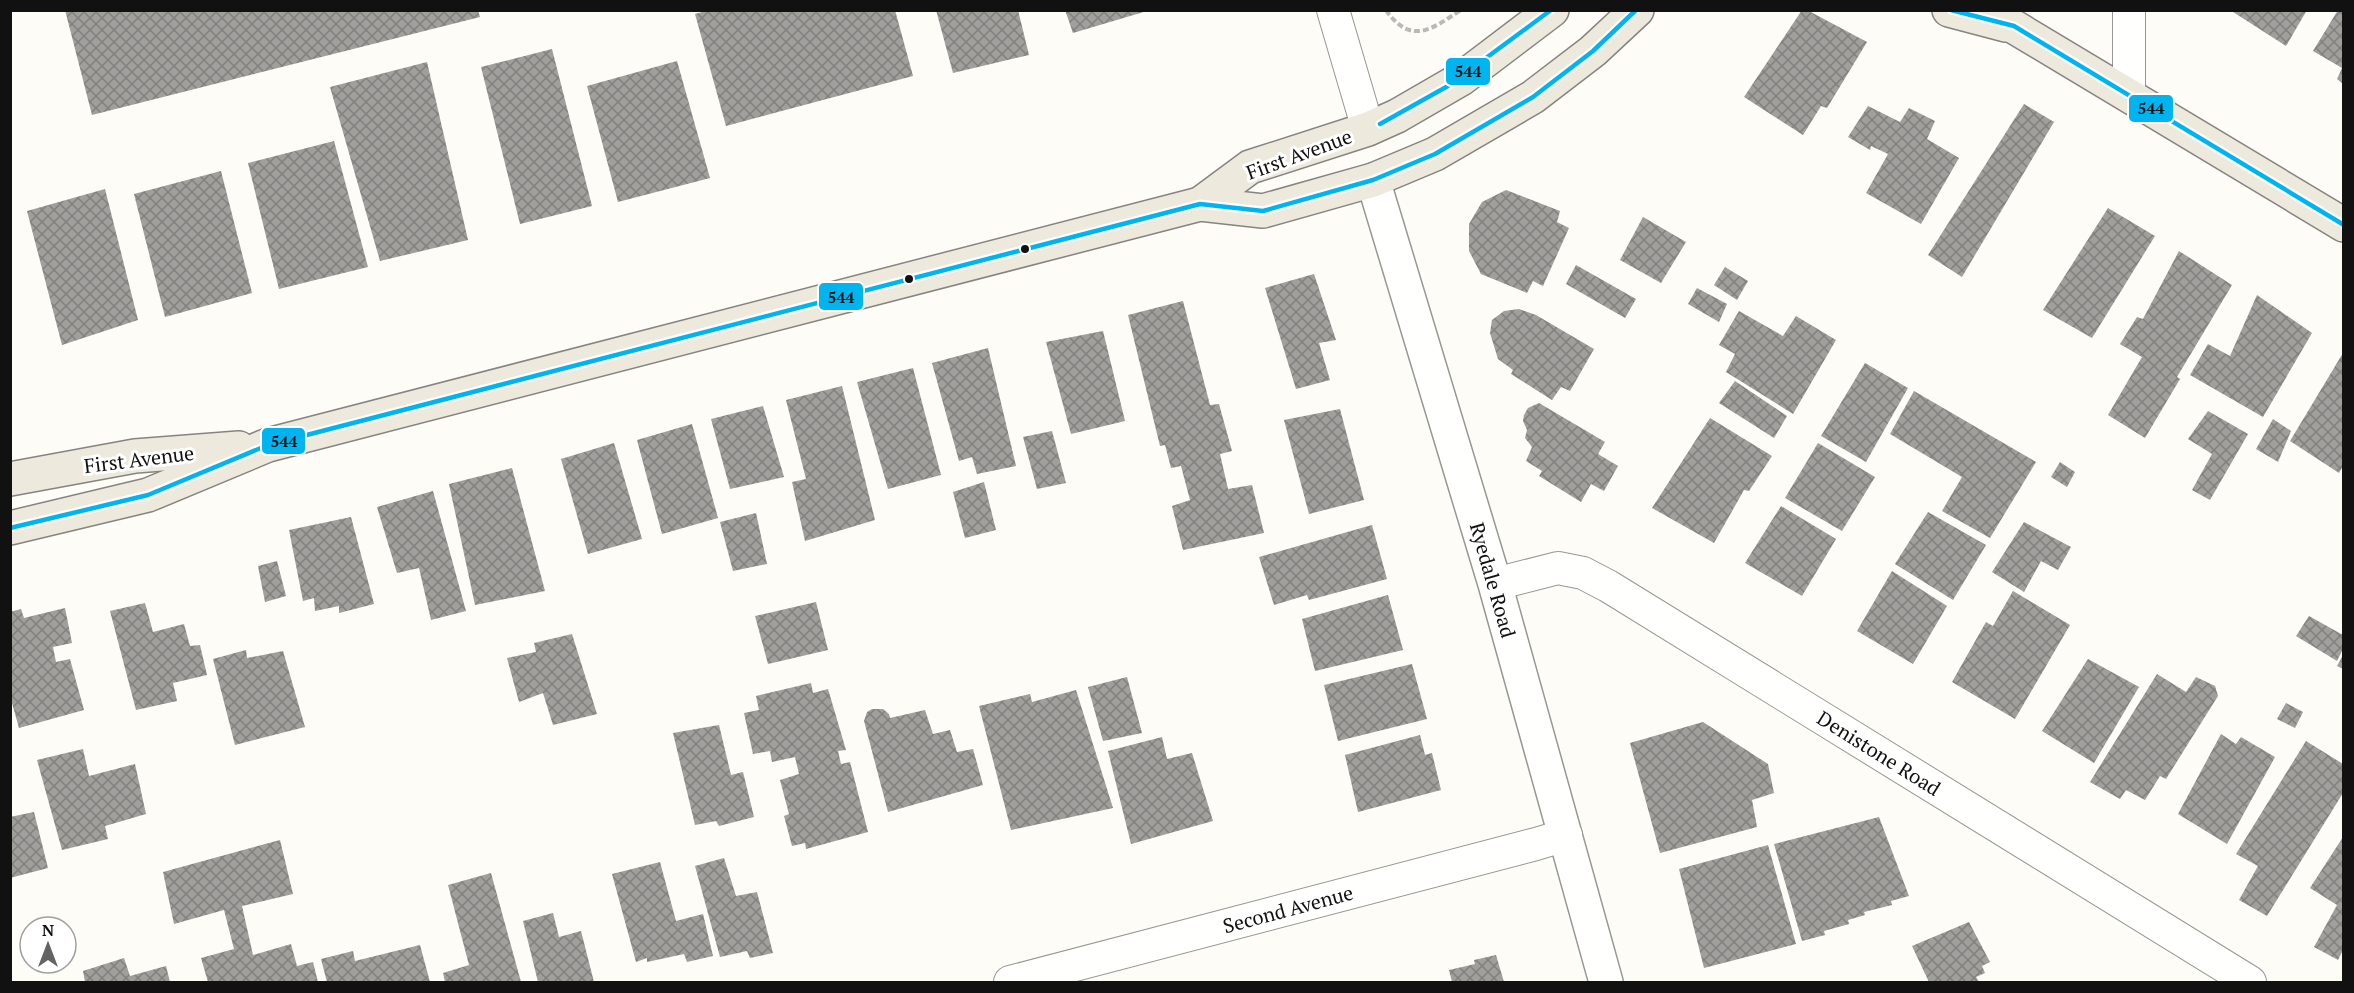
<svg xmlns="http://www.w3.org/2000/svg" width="2354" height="993" viewBox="0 0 2354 993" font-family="'PT Serif',serif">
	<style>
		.building { fill: url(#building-cross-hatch) }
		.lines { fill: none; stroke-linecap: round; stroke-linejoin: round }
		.minor-casing { stroke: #979795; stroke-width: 34 }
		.tertiary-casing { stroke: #979795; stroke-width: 36 }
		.primary-casing { stroke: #858482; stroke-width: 36 }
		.path { stroke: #b9b9b8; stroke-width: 4; stroke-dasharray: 6 3; stroke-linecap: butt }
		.minor { stroke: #fffffe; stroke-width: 32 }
		.tertiary { stroke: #fffffe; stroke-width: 33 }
		.primary { stroke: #ede9dc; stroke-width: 33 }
		.bus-1-casing { stroke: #fff; stroke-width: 9 }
		.bus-1 { stroke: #00b5ef; stroke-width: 4.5 }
		.bus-dot { fill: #111; stroke: #fff; stroke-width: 2 }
		.labels { text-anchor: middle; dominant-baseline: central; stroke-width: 6; stroke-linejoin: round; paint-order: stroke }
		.street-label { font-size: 20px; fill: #111; stroke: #fff }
		.line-badge { stroke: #fff; stroke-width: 2 }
		.pale-badge-label { font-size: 16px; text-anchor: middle; font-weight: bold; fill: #111 }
	</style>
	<defs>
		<pattern id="building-cross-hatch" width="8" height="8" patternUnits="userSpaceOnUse" patternTransform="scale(1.5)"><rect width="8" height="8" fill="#a19f9c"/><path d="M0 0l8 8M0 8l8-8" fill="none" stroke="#82807e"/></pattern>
	</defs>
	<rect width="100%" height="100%" fill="#fdfcf7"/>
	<g class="building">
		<path d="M65,10h413l2,7 -388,98z"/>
		<path d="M709,10h186l18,66 -187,50 -31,-112z"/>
		<path d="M936,10h82l11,45 -76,18z"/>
		<path d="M1065,10h82v1l-74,22z"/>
		<path d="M1802,10h5l60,32 -40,66 -6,-2 -18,29 -59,-38z"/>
		<path d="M2230,10h77l-21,36z"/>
		<path d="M2338,10h5v74l-6,-5 5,-11 -29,-17z"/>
		<path d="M552,49l40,157 -72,18 -39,-157z"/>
		<path d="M677,61l33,117 -92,24 -31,-116z"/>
		<path d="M427,62l41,178 -88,21 -50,-174z"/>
		<path d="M2024,104l30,18 -92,155 -34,-22z"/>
		<path d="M1868,106l32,16 9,-14 26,13 -8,18 32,19 -38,66 -55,-31 22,-39 -17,-8 -1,4 -22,-13z"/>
		<path d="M334,141l34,126 -89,22 -31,-126z"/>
		<path d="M221,171l31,122 -87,24 -31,-123z"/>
		<path d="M105,189l33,131 -76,25 -35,-134z"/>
		<path d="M1506,190l54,21 -3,11 12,6 -26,58 -10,-5 -6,12 -46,-19 -12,-23v-27l13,-22z"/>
		<path d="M2108,208l47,28 -63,102 -49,-28z"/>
		<path d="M1643,217l43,25 -25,41 -41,-23z"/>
		<path d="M2179,251l53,34 -55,92 3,2 -35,59 -37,-23 34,-58 -22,-13 17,-27 6,2z"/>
		<path d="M1576,265l60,34 -11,19 -59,-34z"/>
		<path d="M1725,267l23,14 -11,19 -23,-15z"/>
		<path d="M1314,274l22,66 -17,3 11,37 -34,9 -31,-101z"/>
		<path d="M1697,288l30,16 -8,18 -31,-18z"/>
		<path d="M2257,295l55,38 -49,84 -73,-42 18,-31 22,12z"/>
		<path d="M1183,301l27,104 9,-1 13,47 -12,3 8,35 24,-4 12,48 -81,17 -11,-44 18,-6 -9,-34 -10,2 -6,-23 -5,1 -32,-131z"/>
		<path d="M1519,309l17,6 58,34 -24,42 -9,-4 -9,13 -41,-26 2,-4 -15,-11 -8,-26 2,-13 12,-9z"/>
		<path d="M1739,311l44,25 13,-20 40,24 -43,74 -67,-42 9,-18 -16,-9z"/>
		<path d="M1103,331l22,90 -54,13 -25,-92z"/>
		<path d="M988,348l28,118 -39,8 -5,-17 -13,4 -27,-98z"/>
		<path d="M2343,353v113l-4,7 -49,-32z"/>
		<path d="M1865,363l43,25 -42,74 -45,-26z"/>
		<path d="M913,368l28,107 -53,14 -31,-107z"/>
		<path d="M1735,381l52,35 -13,22 -55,-35z"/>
		<path d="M842,386l33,134 -70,21 -13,-59 14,-3 -20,-79z"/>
		<path d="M1914,391l122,71 -46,76 -48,-27 20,-34 -72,-43z"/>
		<path d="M1539,403l66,39 -7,12 20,12 -14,25 -13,-7 -10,18 -42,-26 3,-5 -16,-10 6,-14 -7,-9 2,-8 -4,-9 1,-6 4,-7z"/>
		<path d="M763,406l21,71 -54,12 -19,-70z"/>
		<path d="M1340,409l24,91 -55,14 -25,-94z"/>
		<path d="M2208,411l40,23 -38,66 -18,-10 20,-36 -24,-15z"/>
		<path d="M1710,418l62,38 -23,35 -5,-1 -30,53 -62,-35z"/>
		<path d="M2273,419l18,12 -13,31 -22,-13z"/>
		<path d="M692,424l26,94 -56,16 -25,-94z"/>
		<path d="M1052,431l14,52 -29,6 -14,-52z"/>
		<path d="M614,443l28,96 -54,15 -27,-95z"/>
		<path d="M1818,443l57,34 -33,54 -57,-33z"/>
		<path d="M2060,462l15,10 -8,15 -16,-10z"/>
		<path d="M512,468l33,123 -70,14 -26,-121z"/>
		<path d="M984,482l12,48 -31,8 -12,-46z"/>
		<path d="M433,491l33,120 -35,9 -12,-52 -22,5 -20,-66z"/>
		<path d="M1781,506l55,33 -34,57 -57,-33z"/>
		<path d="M1928,512l58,33 -33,55 -58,-36z"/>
		<path d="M756,513l11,51 -34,7 -13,-49z"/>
		<path d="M351,517l23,87 -35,9v-7l-24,5 -1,-13 -11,3 -14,-71z"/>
		<path d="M2024,522l47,25 -13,23 -17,-9 -17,31 -32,-20z"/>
		<path d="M1372,525l15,54 -78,21 -2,-5 -33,10 -15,-48z"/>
		<path d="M277,561l9,35 -21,6 -7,-36z"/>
		<path d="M1892,571l55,35 -34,58 -56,-33z"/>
		<path d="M2013,591l57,34 -55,94 -63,-37 34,-60 7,4z"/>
		<path d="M1388,595l15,55 -88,21 -13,-52z"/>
		<path d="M816,602l12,48 -60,14 -13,-48z"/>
		<path d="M145,603l8,29 31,-8 6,22 10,-1 7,30 -34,8 4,18 -41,9 -26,-99z"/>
		<path d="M65,608l7,35 -19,4 3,15 14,-3 14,51 -65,18 -9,-32v-84l11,-3 3,9z"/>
		<path d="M2309,616l34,19v14l-6,12 -41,-25z"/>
		<path d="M572,634l25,80 -44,11 -10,-32 -24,9 -12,-44 29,-6 -2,-9z"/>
		<path d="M246,650l1,8 36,-7 22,76 -70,18 -22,-86z"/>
		<path d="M2343,655v14l-6,-3z"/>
		<path d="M2088,659l51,28 -45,76 -52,-32z"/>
		<path d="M1412,664l15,55 -89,22 -14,-56z"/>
		<path d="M2157,674l29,18 10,-15 19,9 3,10 -52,83 -6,-3 -15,24 -19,-10 -6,9 -30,-17z"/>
		<path d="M1127,677l15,56 -39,8 -15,-54z"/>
		<path d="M811,683l2,10 15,-4 18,61 -8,1 3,13 9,-2 18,70 -62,17 -1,-6 -13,3 -8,-30 5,-2 -9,-34 19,-6 -4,-17 -23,5 -2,-11 -17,3 -9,-41 15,-3 -3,-14z"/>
		<path d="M1076,690l37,118 -102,22 -32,-124 51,-12 2,8z"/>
		<path d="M2286,703l17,9 -8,16 -18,-9z"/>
		<path d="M872,709h11l6,5 1,4 35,-8 8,24 17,-4 7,22 16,-3 10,36 -95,27 -24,-91 3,-9z"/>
		<path d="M1703,722l65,42 6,29 -22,7 5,27 -97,26 -30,-110z"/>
		<path d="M719,725l12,50 12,-3 11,45 -35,9 -3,-5 -21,4 -22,-92z"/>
		<path d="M2221,734l15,10 5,-7 34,20 -48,87 -49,-30z"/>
		<path d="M1420,735l5,20 7,-2 9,37 -83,22 -13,-57z"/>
		<path d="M1162,737l5,22 25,-6 21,68 -82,23 -23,-93z"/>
		<path d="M2306,741l37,23v29l-76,123 -28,-16 19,-34 -22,-12z"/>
		<path d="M83,749l6,27 46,-12 11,50 -41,12 3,13 -46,11 -25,-90z"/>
		<path d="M34,812l14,56 -38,10v-61z"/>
		<path d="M1879,817l30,79 -18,5 1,4 -28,7 1,3 -17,5 1,4 -25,7 1,4 -23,6 -28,-97z"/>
		<path d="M2343,837v113l-5,10 -24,-13 23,-42 -27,-17z"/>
		<path d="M280,840l13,54 -51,12 11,49 38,-11 6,22 16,-4 5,20h-110l-7,-24 33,-9 -10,-39 -50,14 -11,-52z"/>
		<path d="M1768,845l28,99 -92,24 -25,-99z"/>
		<path d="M724,858l12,38 21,-4 16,61 -23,5 -3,-7 -27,6 -25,-91z"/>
		<path d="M660,862l16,59 27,-7 10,42 -26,6 -3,-8 -37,8v-4l-11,4 -24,-88z"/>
		<path d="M491,873l30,109h-76l-2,-9 26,-8 -21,-80z"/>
		<path d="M553,913l6,24 22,-6 13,51h-56l-15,-61z"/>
		<path d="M1969,922l21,40 -8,4 3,7 -9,4 3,5h-50l-17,-36z"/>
		<path d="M420,945l10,37h-103l-6,-23 32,-8 2,10z"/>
		<path d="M1496,955l8,27h-52l-3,-12 26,-6 -1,-4z"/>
		<path d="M124,958l6,18 36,-10 4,16h-85l-2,-11z"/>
	</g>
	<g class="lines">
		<g class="minor-casing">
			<g id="minor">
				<path d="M1333,10l35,119"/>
				<path d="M2129,10v86"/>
				<path d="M1495,584l63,-16 25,5 25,13 642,396"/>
				<path d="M1010,982l526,-138 30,-9"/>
			</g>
		</g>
		<g class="tertiary-casing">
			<path id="tertiary" d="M1373,180l122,404 111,398"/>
		</g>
		<g class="primary-casing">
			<g id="primary">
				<path d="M1949,10l57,15"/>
				<path d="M1986,10l358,215"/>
				<path d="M1200,204l50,-37 118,-38 29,-13 64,-37 91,-69"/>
				<path d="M10,479l125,-23 104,-8"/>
				<path d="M10,528l138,-33 120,-50 932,-241 63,7 110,-31 62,-26 98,-57 60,-46 44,-41"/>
			</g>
		</g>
		<path class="path" d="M1386,10c25,36 46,19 75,0"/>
		<use href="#minor" class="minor"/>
		<use href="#tertiary" class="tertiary"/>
		<use href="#primary" class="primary"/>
		<g class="bus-1-casing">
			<g id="bus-1">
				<path d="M1951,10l63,16 330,199"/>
				<path d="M1380,124l68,-38 103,-76"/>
				<path d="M10,528l138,-33 120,-50 932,-241 63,7 110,-31 62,-26 98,-57 60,-46 43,-41"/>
			</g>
		</g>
		<use href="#bus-1" class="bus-1"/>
	</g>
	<g class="bus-dot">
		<circle cx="1025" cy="249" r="5"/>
		<circle cx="909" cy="279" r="5"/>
	</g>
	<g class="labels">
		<g class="street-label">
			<text transform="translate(1299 154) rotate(-20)">First Avenue</text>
			<text transform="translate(139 459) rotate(-7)">First Avenue</text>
			<text transform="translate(1493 580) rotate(74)">Ryedale Road</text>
			<text transform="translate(1879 753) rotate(32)">Denistone Road</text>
			<text transform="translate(1288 909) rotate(-15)">Second Avenue</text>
		</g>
	</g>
	<g class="line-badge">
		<rect x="1445" y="57" width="46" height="29" rx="6" fill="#00b5ef"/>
		<rect x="2128" y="94" width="46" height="29" rx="6" fill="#00b5ef"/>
		<rect x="818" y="282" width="46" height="29" rx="6" fill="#00b5ef"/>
		<rect x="261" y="427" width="45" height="28" rx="6" fill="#00b5ef"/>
	</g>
	<g class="pale-badge-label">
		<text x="1468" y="77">544</text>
		<text x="2151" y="114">544</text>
		<text x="841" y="303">544</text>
		<text x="284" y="447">544</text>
	</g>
	<rect width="2354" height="993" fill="none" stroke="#111111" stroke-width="24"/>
	<g transform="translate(48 945)"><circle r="28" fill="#ffffff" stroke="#a0a0a0" stroke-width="1.5"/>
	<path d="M0-4.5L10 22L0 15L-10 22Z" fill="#646362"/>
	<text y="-9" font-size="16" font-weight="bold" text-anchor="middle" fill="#111111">N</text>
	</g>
</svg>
